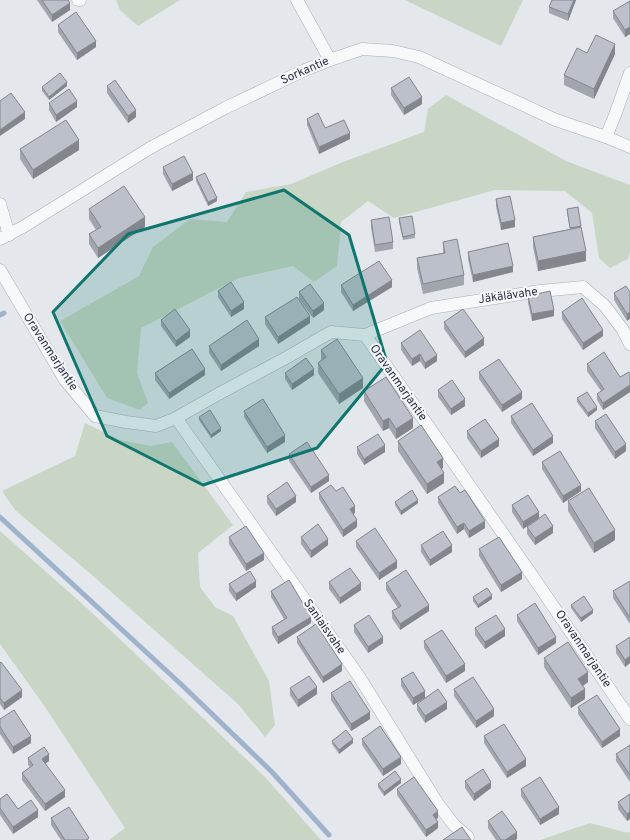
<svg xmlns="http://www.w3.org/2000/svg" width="630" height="840" viewBox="0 0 630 840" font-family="Overpass,sans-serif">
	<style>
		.green { fill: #c9d6c5 }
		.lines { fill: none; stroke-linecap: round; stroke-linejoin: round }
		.stream { stroke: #9fb4cc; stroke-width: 5 }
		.street-casing { stroke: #a9aeb7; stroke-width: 13 }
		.street { stroke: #f7f8fa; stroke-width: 12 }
		.wall { fill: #a1a5ae }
		.shaded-wall { fill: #83868d }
		.building { fill: #bbc0ca; stroke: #83868d }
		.marked { fill: #0f766e; fill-opacity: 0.2; stroke: #0f766e; stroke-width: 3; stroke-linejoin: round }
		.labels { text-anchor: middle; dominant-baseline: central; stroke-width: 4; stroke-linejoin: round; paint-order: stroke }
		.street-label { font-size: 12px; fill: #2b3445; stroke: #f4f6f9 }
	</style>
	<rect width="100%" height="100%" fill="#e4e7ec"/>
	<g class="green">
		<path d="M116,0h64l-42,26 -18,-16z"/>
		<path d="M405,0h118l-22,46z"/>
		<path d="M446,95l120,66 64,24v67l-2,7 -18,9 -11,-10 -7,-45 -27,-22 -70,-1 -101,28 -26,-17 -27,21 -4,44 -23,16 -21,-16 -54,12 -98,50 -4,45 11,30 -8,7 -33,-12 -47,-77 79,-45 14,-29 37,-28 37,3 19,-30 45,-8 52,-22 81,-30 4,-23z"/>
		<path d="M85,423l35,17 31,6 21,-4 61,83 -35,28 2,34 15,20 18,9 36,65 6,44 -10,12 -27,-33 -146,-129 -77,-65 -13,-19 73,-35z"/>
		<path d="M0,531l88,78 177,168 56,63h-212l16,-12 -82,-124 -43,-60z"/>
		<path d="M590,823l38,10 2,-1v8h-90z"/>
	</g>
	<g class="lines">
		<g class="stream">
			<path d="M0,315l4,-2"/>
			<path d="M0,517l184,170 88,85 57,63"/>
		</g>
		<g class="street-casing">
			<g id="street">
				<path d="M78,0h2"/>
				<path d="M297,0l33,60"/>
				<path d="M606,137l9,-22 15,-42"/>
				<path d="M0,204l9,31"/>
				<path d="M0,239l23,-12 127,-79 75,-40 80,-38 25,-10 32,-11 31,2 26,6 137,63 50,17 24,10"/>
				<path d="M0,270l65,110 30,36 31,6 30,4 20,-8 46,-26 62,-33 47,-27 34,3 175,252 90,132"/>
				<path d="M365,335l66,-27 109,-17 43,-4 22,19 18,24 7,14"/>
				<path d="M176,418l182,257 80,129 16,21 14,12"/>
			</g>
		</g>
		<use href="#street" class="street"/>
	</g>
	<g class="wall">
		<path d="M37,0h31l2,10 -18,12z"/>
		<path d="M552,0h24l-8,21 -19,-8v-6z"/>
		<path d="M630,1v33l-5,3 -12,-19v-7z"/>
		<path d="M58,25l38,22 -19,13 -19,-28z"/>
		<path d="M587,53l28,1 -21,45 -30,-14v-10z"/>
		<path d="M67,86l-18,14 -7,-9v-4z"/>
		<path d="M107,86l29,31 -8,6 -21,-30z"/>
		<path d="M391,88l31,16 -18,11 -13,-20z"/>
		<path d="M49,103l28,4 -21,15 -7,-12z"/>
		<path d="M307,119l18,9 25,11 -31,15 -12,-29z"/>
		<path d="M20,149l59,1 -46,29 -13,-20z"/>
		<path d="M163,167l30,13 -21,11 -9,-17z"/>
		<path d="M196,177l21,24 -9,5 -12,-25z"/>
		<path d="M496,199l19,28 -14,3 -5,-24z"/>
		<path d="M578,207l8,54 -48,10 -5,-24v-10l37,-8 -3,-17v-3z"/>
		<path d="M89,209l56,18 -47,31 -9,-14v-10l7,-4 -7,-11z"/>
		<path d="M399,218l16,16v4l-12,2 -4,-18z"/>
		<path d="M371,220l22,22v7l-18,3 -4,-25z"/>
		<path d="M443,242l21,33v10l-41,9 -6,-26v-10l26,-5z"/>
		<path d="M468,252l45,20 -40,10 -5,-23z"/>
		<path d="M341,285l51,2 -39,24 -12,-19z"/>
		<path d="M218,291l26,18 -13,8 -13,-20z"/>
		<path d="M299,292l25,18 -11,8 -14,-19z"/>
		<path d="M630,292l-3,29 -13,-21v-7z"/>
		<path d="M528,296l26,20 -22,5 -4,-18z"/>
		<path d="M562,312l41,24 -20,14 -21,-31z"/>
		<path d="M265,317l45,6 -32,21 -13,-20z"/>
		<path d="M161,320l29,17 -14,10 -15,-21z"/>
		<path d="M444,322l40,23 -19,13 -21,-29z"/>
		<path d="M401,343l36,18 -12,8 -5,-8 -8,5 -11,-16z"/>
		<path d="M209,346h50l-38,25 -12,-18z"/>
		<path d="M321,350l42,38 -24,16 -21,-31v-10l3,-3z"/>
		<path d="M587,364l33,13 10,-3v18l-27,18 -6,-10v-6l4,-3 -14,-20z"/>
		<path d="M479,372l43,27 -20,13 -23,-33z"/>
		<path d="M155,373l50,2 -36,24 -14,-19z"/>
		<path d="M285,373l29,2 -22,15 -7,-11z"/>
		<path d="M438,390l27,16 -14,9 -13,-18z"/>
		<path d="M364,391l49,37 -17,11 -7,-11 -6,3 -19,-30z"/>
		<path d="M577,398l20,12 -9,7 -11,-15z"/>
		<path d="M244,411l41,31 -18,11 -23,-36z"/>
		<path d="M511,416l42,27 -20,13 -22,-33z"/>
		<path d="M199,417l22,14 -10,7 -12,-18z"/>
		<path d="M595,421l31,30 -11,8 -20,-31z"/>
		<path d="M467,431l32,15 -18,12 -14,-20z"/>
		<path d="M398,441l45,27 -2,1 3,14 -17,11 -29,-43z"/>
		<path d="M357,447l28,5 -21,13 -7,-11z"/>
		<path d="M289,454l40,27 -18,12 -22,-32z"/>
		<path d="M542,462l39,29 -18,12 -21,-34z"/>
		<path d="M336,491l19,22 -2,1 4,13 -14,10 -24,-38v-6z"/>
		<path d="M460,493l25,35 -16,10 -5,-9 -7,5 -19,-31v-6z"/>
		<path d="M267,496l29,6 -20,14 -9,-13z"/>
		<path d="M568,501l47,39 -21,13 -26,-42z"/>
		<path d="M395,502l23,1 -17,12 -6,-10z"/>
		<path d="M512,505l27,13 -16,11 -11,-17z"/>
		<path d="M527,527l26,6 -18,12 -8,-11z"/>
		<path d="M229,537l35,23 -18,11 -17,-27z"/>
		<path d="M301,537l27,8 -17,13 -10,-14z"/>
		<path d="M356,541l41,27 -18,12 -23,-33z"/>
		<path d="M421,545l31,7 -22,14 -9,-14z"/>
		<path d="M479,549l43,30 -21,13 -22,-36z"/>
		<path d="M630,581v43l-17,-26v-7z"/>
		<path d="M329,582l32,8 -21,14 -11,-15z"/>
		<path d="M386,583l43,28 -29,19 -8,-12v-7l6,-3 -12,-18z"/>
		<path d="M229,584l27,3 -20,14 -7,-10z"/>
		<path d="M271,591l40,32 -33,21 -6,-10v-7l12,-8 -13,-22z"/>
		<path d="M473,597l19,2 -14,9 -5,-7z"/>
		<path d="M571,605l22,8 -12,9 -10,-14z"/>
		<path d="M517,615l39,28 -18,12 -21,-34z"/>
		<path d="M354,625l29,18 -15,10 -14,-21z"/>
		<path d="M475,628l30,8 -20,13 -10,-14z"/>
		<path d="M297,637l45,34 -19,12 -26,-40z"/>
		<path d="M630,637v26l-5,4 -9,-14v-7z"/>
		<path d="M424,641l41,30 -19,12 -22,-35z"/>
		<path d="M544,658l44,24 -5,4 2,13 -14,9 -27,-41z"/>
		<path d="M0,663l22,34 -18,13 -4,-6z"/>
		<path d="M401,679l24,19 -12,7 -12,-19z"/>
		<path d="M290,688l27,6 -19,13 -8,-12z"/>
		<path d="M454,689l40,27 -18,12 -22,-32z"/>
		<path d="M331,693l39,26 -19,12 -20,-31z"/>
		<path d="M417,704l30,5 -22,14 -8,-13z"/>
		<path d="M578,707l42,29 -18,12 -24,-34z"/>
		<path d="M0,719l31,24 -18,11 -13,-20z"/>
		<path d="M484,736l42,30 -19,12 -23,-35z"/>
		<path d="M362,739l39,25 -18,12 -21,-31z"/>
		<path d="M332,741l21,2 -14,11 -7,-10z"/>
		<path d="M630,745v37l-14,-21v-7z"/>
		<path d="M28,758l21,3 -4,3 20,33 -20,14 -23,-31v-7l8,-6 -2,-2z"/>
		<path d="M465,781l26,7 -17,13 -9,-13z"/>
		<path d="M401,783l-17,13 -6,-9v-3z"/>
		<path d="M397,789l41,29 -2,1 2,9 -12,9 -29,-42z"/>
		<path d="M521,789l38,25 -19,11 -19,-29z"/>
		<path d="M630,794v25l-3,2 -9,-12v-7z"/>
		<path d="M0,799l18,10 20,8 -25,17 -13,-19z"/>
		<path d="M51,818l38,22h-28l-10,-15z"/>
		<path d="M488,821l29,18 -2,1h-19l-8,-12z"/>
	</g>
	<g class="shaded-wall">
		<path d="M574,0h2l-8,21v-7z"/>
		<path d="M70,3v7l-18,12v-7z"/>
		<path d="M630,27v7l-5,3v-7z"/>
		<path d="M96,41v6l-19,13v-7z"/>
		<path d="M615,44v10l-21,45v-10z"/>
		<path d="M67,82v4l-18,14v-3z"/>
		<path d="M422,97v7l-18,11v-7z"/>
		<path d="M77,101v6l-21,15v-7z"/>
		<path d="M136,110v7l-8,6v-7z"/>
		<path d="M25,112v7l-25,17v-6z"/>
		<path d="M350,133v6l-31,15v-7z"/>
		<path d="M79,140v10l-46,29v-9z"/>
		<path d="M193,173v7l-21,11v-7z"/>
		<path d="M217,198v3l-9,5v-4z"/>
		<path d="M145,217v10l-47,31v-10z"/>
		<path d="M515,220v7l-14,3v-7z"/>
		<path d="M586,251v10l-48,10v-10z"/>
		<path d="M513,266v6l-40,10v-7z"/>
		<path d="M392,280v7l-39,24v-6z"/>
		<path d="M244,302v7l-13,8v-6z"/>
		<path d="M324,303v7l-11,8v-7z"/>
		<path d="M554,310v6l-22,5v-7z"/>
		<path d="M630,312v7l-3,2v-7z"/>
		<path d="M310,316v7l-32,21v-7z"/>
		<path d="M190,330v7l-14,10v-6z"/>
		<path d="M603,330v6l-20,14v-7z"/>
		<path d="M484,338v7l-19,13v-6z"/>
		<path d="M259,339v7l-38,25v-6z"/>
		<path d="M420,354v7l-8,5v-7z"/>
		<path d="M437,355v6l-12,8v-6z"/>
		<path d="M205,369v6l-36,24v-6z"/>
		<path d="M314,369v6l-22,15v-6z"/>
		<path d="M363,378v10l-24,16v-10z"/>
		<path d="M630,385v7l-27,18v-7z"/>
		<path d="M522,392v7l-20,13v-7z"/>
		<path d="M465,399v7l-14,9v-6z"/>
		<path d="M597,407v3l-9,7v-4z"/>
		<path d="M389,418v10l-6,3v-10z"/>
		<path d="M413,418v10l-17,11v-10z"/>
		<path d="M221,428v3l-10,7v-3z"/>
		<path d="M285,435v7l-18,11v-6z"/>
		<path d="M553,436v7l-20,13v-6z"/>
		<path d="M499,439v7l-18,12v-7z"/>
		<path d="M626,444v7l-11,8v-7z"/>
		<path d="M385,445v7l-21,13v-6z"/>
		<path d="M443,458v10l-6,4v-10z"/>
		<path d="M444,473v10l-17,11v-10z"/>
		<path d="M329,475v6l-18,12v-6z"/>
		<path d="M581,485v6l-18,12v-7z"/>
		<path d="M296,496v6l-20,14v-7z"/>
		<path d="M418,500v3l-17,12v-4z"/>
		<path d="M355,506v7l-5,3v-7z"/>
		<path d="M539,512v6l-16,11v-7z"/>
		<path d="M357,520v7l-14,10v-7z"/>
		<path d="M485,521v7l-16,10v-7z"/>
		<path d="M464,523v6l-7,5v-7z"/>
		<path d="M553,526v7l-18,12v-7z"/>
		<path d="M615,530v10l-21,13v-10z"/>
		<path d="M328,539v6l-17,13v-7z"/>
		<path d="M452,545v7l-22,14v-6z"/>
		<path d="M264,553v7l-18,11v-7z"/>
		<path d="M397,561v7l-18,12v-7z"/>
		<path d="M522,572v7l-21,13v-7z"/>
		<path d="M256,581v6l-20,14v-7z"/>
		<path d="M361,583v7l-21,14v-6z"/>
		<path d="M492,595v4l-14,9v-3z"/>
		<path d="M429,605v6l-29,19v-6z"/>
		<path d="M593,610v3l-12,9v-4z"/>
		<path d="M311,617v6l-33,21v-7z"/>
		<path d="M505,629v7l-20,13v-7z"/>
		<path d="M383,637v6l-15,10v-6z"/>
		<path d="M556,637v6l-18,12v-7z"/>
		<path d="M630,656v7l-5,4v-7z"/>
		<path d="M342,664v7l-19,12v-6z"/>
		<path d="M465,664v7l-19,12v-7z"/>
		<path d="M588,672v10l-10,7v-10z"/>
		<path d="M317,687v7l-19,13v-7z"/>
		<path d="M585,689v10l-14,9v-10z"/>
		<path d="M22,690v7l-18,13v-7z"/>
		<path d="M425,691v7l-12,7v-7z"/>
		<path d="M447,702v7l-22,14v-7z"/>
		<path d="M494,709v7l-18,12v-7z"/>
		<path d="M370,712v7l-19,12v-7z"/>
		<path d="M620,729v7l-18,12v-6z"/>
		<path d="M31,736v7l-18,11v-7z"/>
		<path d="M353,739v4l-14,11v-4z"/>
		<path d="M49,754v7l-7,5v-7z"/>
		<path d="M401,757v7l-18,12v-7z"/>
		<path d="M526,759v7l-19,12v-6z"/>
		<path d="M401,779v4l-17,13v-4z"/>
		<path d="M491,782v6l-17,13v-7z"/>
		<path d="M65,790v7l-20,14v-7z"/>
		<path d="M559,807v7l-19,11v-6z"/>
		<path d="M38,810v7l-25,17v-7z"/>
		<path d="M438,811v7l-5,3v-6z"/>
		<path d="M630,812v7l-3,2v-7z"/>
		<path d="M438,822v6l-12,9v-7z"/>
		<path d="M517,832v7l-2,1h-10z"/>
	</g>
	<g class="building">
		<path d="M42,0h26l2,3 -18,12z"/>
		<path d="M552,0h22l-6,14 -19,-7z"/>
		<path d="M630,1v26l-5,3 -12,-19z"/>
		<path d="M76,12l20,29 -19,12 -19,-28z"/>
		<path d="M596,35l19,9 -21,45 -30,-14 13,-27 10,5z"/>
		<path d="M60,73l7,9 -18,15 -7,-10z"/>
		<path d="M409,77l13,20 -18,11 -13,-20z"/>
		<path d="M115,80l21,30 -8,6 -21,-30z"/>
		<path d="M69,89l8,12 -21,14 -7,-12z"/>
		<path d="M11,93l14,19 -25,18v-29z"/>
		<path d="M318,113l7,15 19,-8 6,13 -31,14 -12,-28z"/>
		<path d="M66,120l13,20 -46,30 -13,-21z"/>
		<path d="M184,156l9,17 -21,11 -9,-17z"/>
		<path d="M205,173l12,25 -9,4 -12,-25z"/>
		<path d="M124,186l21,31 -47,31 -9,-14 12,-7 -12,-18z"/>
		<path d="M510,196l5,24 -14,3 -5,-24z"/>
		<path d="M578,207l3,19 -11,2 -3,-19z"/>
		<path d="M412,216l3,18 -12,3 -4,-19z"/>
		<path d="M389,217l4,25 -18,3 -4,-25z"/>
		<path d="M581,227l5,24 -48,10 -5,-24z"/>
		<path d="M457,239l7,36 -41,9 -6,-26 28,-5 -2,-11z"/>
		<path d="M508,243l5,23 -40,9 -5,-23z"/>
		<path d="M379,261l13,19 -39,25 -12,-20z"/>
		<path d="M231,282l13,20 -13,9 -13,-20z"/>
		<path d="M310,284l14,19 -11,8 -14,-19z"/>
		<path d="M626,286l4,6v20l-3,2 -13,-21z"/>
		<path d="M550,291l4,19 -22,4 -4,-18z"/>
		<path d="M297,297l13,19 -32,21 -13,-20z"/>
		<path d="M582,298l21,32 -20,13 -21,-31z"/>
		<path d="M175,309l15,21 -14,11 -15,-21z"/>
		<path d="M463,309l21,29 -19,14 -21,-30z"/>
		<path d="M247,320l12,19 -38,26 -12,-19z"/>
		<path d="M420,330l17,25 -12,8 -5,-9 -8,5 -11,-16z"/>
		<path d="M337,339l26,39 -24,16 -21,-31 8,-6 -5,-7z"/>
		<path d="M192,349l13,20 -36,24 -14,-20z"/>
		<path d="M604,352l16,25 9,-5 1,2v11l-27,18 -6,-9 7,-5 -17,-25z"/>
		<path d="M306,358l8,11 -22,15 -7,-11z"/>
		<path d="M499,359l23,33 -20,13 -23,-33z"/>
		<path d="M386,377l27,41 -17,11 -7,-11 -6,3 -19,-30z"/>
		<path d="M452,380l13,19 -14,10 -13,-19z"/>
		<path d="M587,392l10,15 -9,6 -11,-15z"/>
		<path d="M263,399l22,36 -18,12 -23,-36z"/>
		<path d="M532,403l21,33 -20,14 -22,-34z"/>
		<path d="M210,410l11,18 -10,7 -12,-18z"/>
		<path d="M606,414l20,30 -11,8 -20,-31z"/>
		<path d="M485,419l14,20 -18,12 -14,-20z"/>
		<path d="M421,425l22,33 -6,4 7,11 -17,11 -29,-43z"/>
		<path d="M378,434l7,11 -21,14 -7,-12z"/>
		<path d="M307,442l22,33 -18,12 -22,-33z"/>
		<path d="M560,451l21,34 -18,11 -21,-34z"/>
		<path d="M287,482l9,14 -20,13 -9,-13z"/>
		<path d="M331,485l5,6 7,-4 12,19 -5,3 7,11 -14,10 -24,-37z"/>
		<path d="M455,486l5,7 5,-3 20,31 -16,10 -5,-8 -7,4 -19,-30z"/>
		<path d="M589,488l26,42 -21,13 -26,-42z"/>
		<path d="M412,490l6,10 -17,11 -6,-9z"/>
		<path d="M528,495l11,17 -16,10 -11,-17z"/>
		<path d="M545,514l8,12 -18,12 -8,-11z"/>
		<path d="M318,524l10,15 -17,12 -10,-14z"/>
		<path d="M246,526l18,27 -18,11 -17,-27z"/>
		<path d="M375,528l22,33 -18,12 -23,-32z"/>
		<path d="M443,531l9,14 -22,15 -9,-15z"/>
		<path d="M499,537l23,35 -21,13 -22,-36z"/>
		<path d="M350,568l11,15 -21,15 -11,-16z"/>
		<path d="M406,570l23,35 -29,19 -8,-13 9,-5 -15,-23z"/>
		<path d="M250,571l6,10 -20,13 -7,-10z"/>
		<path d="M289,580l22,37 -33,20 -6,-10 15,-9 -16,-27z"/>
		<path d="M630,581v37l-17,-27z"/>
		<path d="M487,588l5,7 -14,10 -5,-8z"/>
		<path d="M584,596l9,14 -12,8 -10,-13z"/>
		<path d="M535,603l21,34 -18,11 -21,-33z"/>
		<path d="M369,615l14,22 -15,10 -14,-22z"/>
		<path d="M496,615l9,14 -20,13 -10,-14z"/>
		<path d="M316,624l26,40 -19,13 -26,-40z"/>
		<path d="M442,630l23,34 -19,12 -22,-35z"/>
		<path d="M630,637v19l-5,4 -9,-14z"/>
		<path d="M568,642l20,30 -10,7 7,10 -14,9 -27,-40z"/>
		<path d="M1,662l21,28 -18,13 -4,-5v-35z"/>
		<path d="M413,672l12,19 -12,7 -12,-19z"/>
		<path d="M309,676l8,11 -19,13 -8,-12z"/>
		<path d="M473,677l21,32 -18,12 -22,-32z"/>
		<path d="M350,681l20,31 -19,12 -20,-31z"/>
		<path d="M438,689l9,13 -22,14 -8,-12z"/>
		<path d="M597,695l23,34 -18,13 -24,-35z"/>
		<path d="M14,710l17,26 -18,11 -13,-20v-8z"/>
		<path d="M504,724l22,35 -19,13 -23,-36z"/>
		<path d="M380,726l21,31 -18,12 -21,-30z"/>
		<path d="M346,730l7,9 -14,11 -7,-9z"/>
		<path d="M630,745v30l-14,-21z"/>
		<path d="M44,747l5,7 -7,5 23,31 -20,14 -23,-31 11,-8 -5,-7z"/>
		<path d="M483,769l8,13 -17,12 -9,-13z"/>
		<path d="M395,771l6,8 -17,13 -6,-8z"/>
		<path d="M414,777l24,34 -5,4 5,7 -12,8 -29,-41z"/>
		<path d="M540,777l19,30 -19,12 -19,-30z"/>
		<path d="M7,794l11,15 13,-9 7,10 -25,17 -13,-19v-9z"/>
		<path d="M630,794v18l-3,2 -9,-12z"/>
		<path d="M69,807l20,31 -3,2h-21l-14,-22z"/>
		<path d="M502,811l15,21 -12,8h-4l-13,-19z"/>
		<path d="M462,827l9,13h-28z"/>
	</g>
	<path class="marked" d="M284,190l65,45 38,128 -70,85 -114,37 -96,-49 -54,-124 75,-78z"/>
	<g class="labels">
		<g class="street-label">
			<text transform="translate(305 71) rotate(-24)">Sorkantie</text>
			<text transform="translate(508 296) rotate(-8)">Jäkälävahe</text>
			<text transform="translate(50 352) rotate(57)">Oravanmarjantie</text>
			<text transform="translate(398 383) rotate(55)">Oravanmarjantie</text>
			<text transform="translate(324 627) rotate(55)">Saniaisvahe</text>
			<text transform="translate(583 649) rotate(56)">Oravanmarjantie</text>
		</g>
	</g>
</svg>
